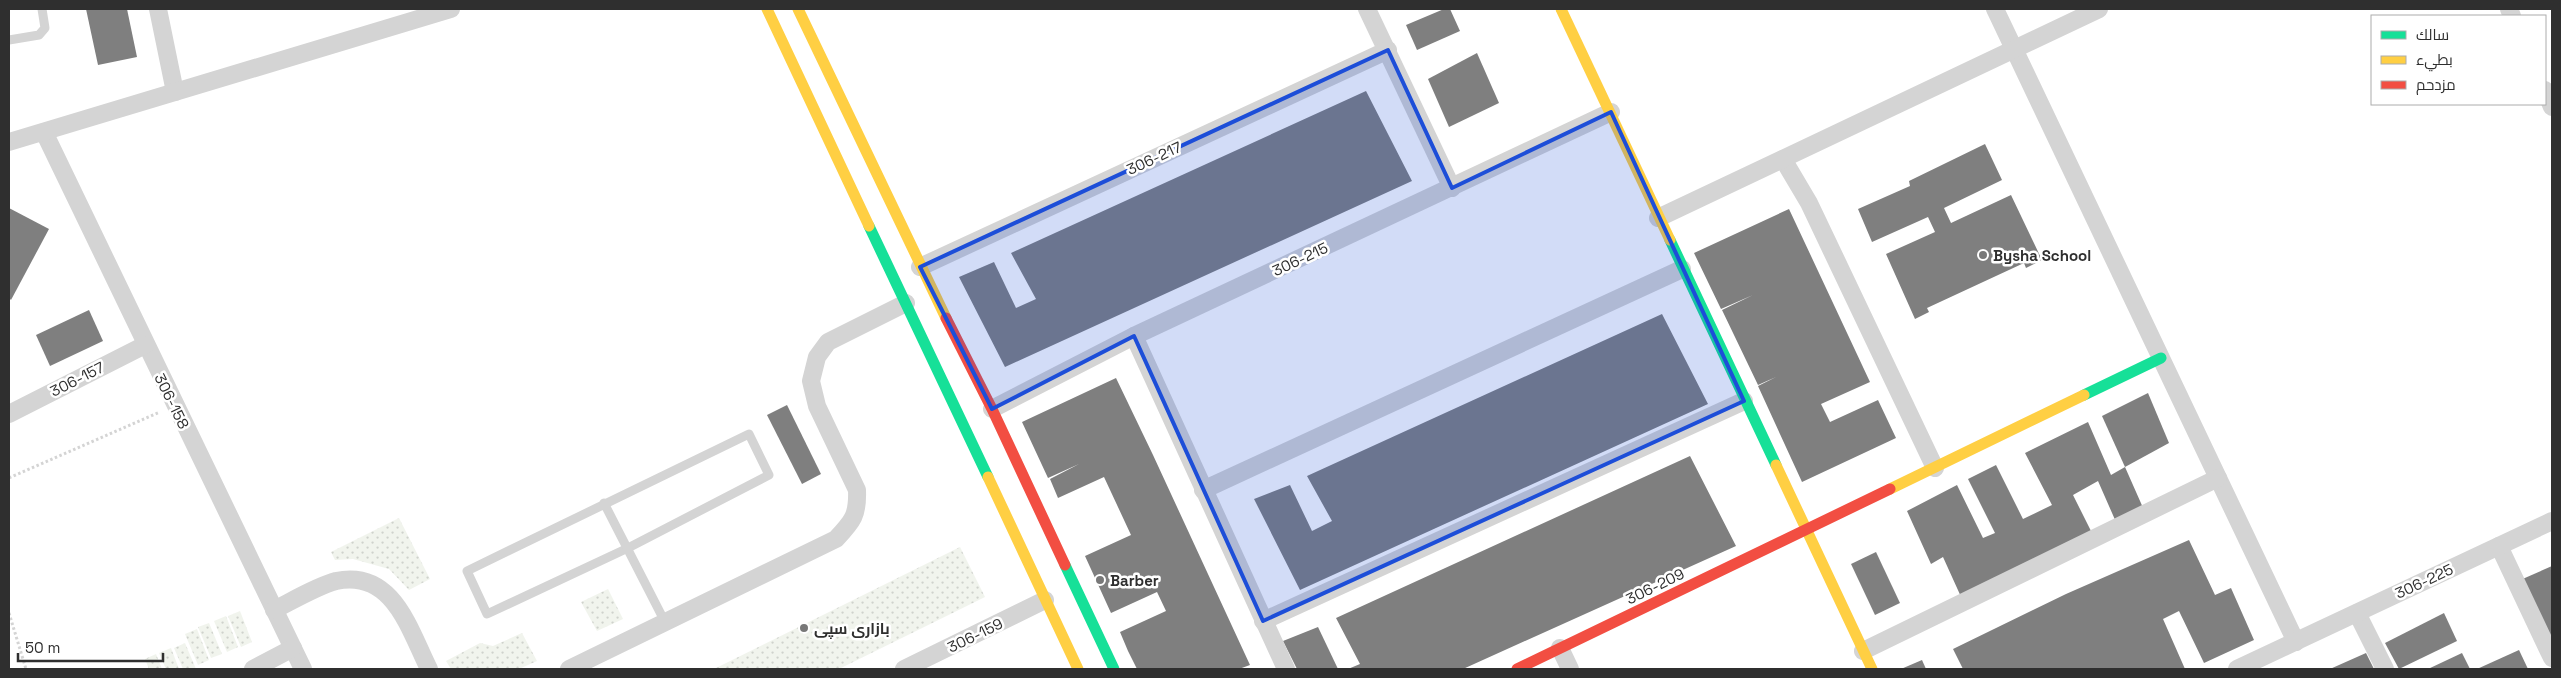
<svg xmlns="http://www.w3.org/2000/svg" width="2561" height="678" viewBox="0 0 2561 678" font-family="'Space Grotesk',Cairo,sans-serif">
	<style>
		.green { fill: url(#green-dots) }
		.building { fill: #7f7f7f }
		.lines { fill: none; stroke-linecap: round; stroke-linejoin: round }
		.path { stroke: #d4d4d4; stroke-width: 3; stroke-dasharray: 2.5 2.5; stroke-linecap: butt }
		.lane { stroke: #d4d4d4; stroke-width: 9 }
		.street { stroke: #d4d4d4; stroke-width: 18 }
		.fast { stroke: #16e098; stroke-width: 11 }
		.slow { stroke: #ffcf43; stroke-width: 11 }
		.jam { stroke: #f24e42; stroke-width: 11 }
		.marked { fill: #1d4ed8; fill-opacity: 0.2; stroke: #1d4ed8; stroke-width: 4; stroke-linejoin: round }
		.poi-dot { fill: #787878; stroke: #fff; stroke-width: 2 }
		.labels { text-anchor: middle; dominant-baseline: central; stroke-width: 5; stroke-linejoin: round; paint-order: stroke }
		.street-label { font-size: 15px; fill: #2f2f2f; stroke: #fff }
		.poi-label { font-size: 15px; font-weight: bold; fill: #2f2f2f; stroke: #fff; text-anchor: start }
	</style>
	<defs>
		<pattern id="green-dots" width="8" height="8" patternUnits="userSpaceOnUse" patternTransform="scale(1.25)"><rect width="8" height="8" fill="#f1f4ed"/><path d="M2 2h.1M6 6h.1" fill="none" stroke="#cfd2cc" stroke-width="1.8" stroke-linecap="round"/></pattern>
	</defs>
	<rect width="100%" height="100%" fill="#fff"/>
	<g class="green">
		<path d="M399,518l31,61 -21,11 -20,-21 -36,-10 -18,1 -4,-8z"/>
		<path d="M960,547l25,50 -146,72h-125z"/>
		<path d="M608,589l15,30 -26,12 -16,-29z"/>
		<path d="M240,611l12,31 -11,5 -13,-31z"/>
		<path d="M226,616l12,31 -11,5 -13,-31z"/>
		<path d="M209,623l13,31 -11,4 -13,-31z"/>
		<path d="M197,629l12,31 -11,5 -13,-31z"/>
		<path d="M522,633l15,28 -18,8h-68l-5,-8 34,-18 13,3z"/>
		<path d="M185,643l11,26h-13l-9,-21z"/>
		<path d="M171,648l8,21h-13l-7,-16z"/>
		<path d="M156,654l6,15h-13l-4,-10z"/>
	</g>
	<g class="building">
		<path d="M86,9h41l10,48 -39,8z"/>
		<path d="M1444,9h6l10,22 -43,19 -11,-25z"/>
		<path d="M1477,53l22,50 -50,24 -21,-48z"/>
		<path d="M1366,91l46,90 -407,186 -46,-90 35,-15 22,46 20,-9 -25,-46z"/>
		<path d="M1985,144l17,36 -58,28 7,15 60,-28 31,65 -16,8 -2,-5 -97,45 2,4 -14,7 -29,-65 49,-22 -7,-15 -56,25 -14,-33 52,-23 -1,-5z"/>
		<path d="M9,208l40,21 -38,71 -2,-2z"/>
		<path d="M1789,209l81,173 -49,22 9,18 48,-22 18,38 -94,44 -44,-96 18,-9 -18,8 -36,-75 31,-15 -32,14 -27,-56z"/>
		<path d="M89,310l14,31 -53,25 -14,-31z"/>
		<path d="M1662,314l46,90 -408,186 -46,-91 36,-14 22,46 20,-10 -25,-45z"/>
		<path d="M1116,378l37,77 97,210 -11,4h-102l-9,-18 -8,-19 46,-21 -9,-19 -46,21 -26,-57 46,-21 -27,-58 -46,21 -8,-19 29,-15 -31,14 -26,-56z"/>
		<path d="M2148,393l21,50 -44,24 -23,-51z"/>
		<path d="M787,405l34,69 -19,10 -35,-69z"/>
		<path d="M2088,422l23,53 14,-8 19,43 -28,12 -18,-41 -25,14 20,40 -131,64 -19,-42 -12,7 -24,-53 50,-26 26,53 12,-5 -27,-54 28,-14 27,54 29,-14 -27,-52z"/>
		<path d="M1690,456l46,90 -273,123h-115l12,-5 -24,-46z"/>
		<path d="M2189,540l26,55 16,-7 23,52 -50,23 -25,-52 -16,8 22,50h-222l-10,-20 113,-55z"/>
		<path d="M1876,552l24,51 -25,12 -24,-51z"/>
		<path d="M2552,566v86l-34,-71z"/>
		<path d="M2444,613l13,28 -58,28 -14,-26z"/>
		<path d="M1318,627l20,42h-41l-14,-28z"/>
		<path d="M2519,650l9,19h-51z"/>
		<path d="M2366,653l8,16h-44z"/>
		<path d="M2462,653l8,16h-42z"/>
		<path d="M1922,660l4,9h-25z"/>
	</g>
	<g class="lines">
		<g class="path">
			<path d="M9,478l151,-66"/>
			<path d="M9,613l17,56"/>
		</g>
		<g class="lane">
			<path d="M9,40l30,-5 6,-7 -3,-19"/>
			<path d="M749,434l20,41 -141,73 -141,66 -20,-43z"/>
			<path d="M604,503l61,119"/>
		</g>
		<g class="street">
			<path d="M158,9l17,83"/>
			<path d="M1367,9l85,179"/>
			<path d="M1995,9l301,633"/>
			<path d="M2509,9l3,7"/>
			<path d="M2545,90l7,17"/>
			<path d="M44,132l259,537"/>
			<path d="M9,142l442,-133"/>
			<path d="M1783,159l26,44 126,265"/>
			<path d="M1658,218l441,-209"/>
			<path d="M920,267l468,-217"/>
			<path d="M1134,336l152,333"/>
			<path d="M992,409l142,-73 477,-224"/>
			<path d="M9,414l136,-69"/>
			<path d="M1203,490l479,-221"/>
			<path d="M2499,546l53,112"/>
			<path d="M274,610c18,-9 43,-24 62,-29 57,-12 73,48 93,88"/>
			<path d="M2357,613l28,56"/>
			<path d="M1263,621l481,-220"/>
			<path d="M1560,648l10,21"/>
			<path d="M1863,651l355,-173"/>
			<path d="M253,669l40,-21"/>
			<path d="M569,669l267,-130c17,-18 22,-24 21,-49l-40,-84 -6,-25 6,-24 11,-15 78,-39"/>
			<path d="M904,669l141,-69"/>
			<path d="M2237,669l315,-148"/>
		</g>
		<g class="fast">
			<path d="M869,226l119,251"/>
			<path d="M1670,240l106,225"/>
			<path d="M2084,395l77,-37"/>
			<path d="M1065,565l49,104"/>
		</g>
		<g class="slow">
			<path d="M767,9l102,217"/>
			<path d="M798,9l148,309"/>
			<path d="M1561,9l109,231"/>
			<path d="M1776,465l96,204"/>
			<path d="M988,477l90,192"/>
			<path d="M1890,489l194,-94"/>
		</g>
		<g class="jam">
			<path d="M946,318l46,91 73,156"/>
			<path d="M1517,669l373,-180"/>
		</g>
	</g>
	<path class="marked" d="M1388,50l64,138 159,-76 133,289 -481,220 -129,-285 -142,73 -72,-142z"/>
	<g class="poi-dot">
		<circle cx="1983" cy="255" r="5"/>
		<circle cx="1100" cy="580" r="5"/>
		<circle cx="804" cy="628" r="5"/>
	</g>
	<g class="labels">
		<g class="street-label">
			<text transform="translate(1154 158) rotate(-25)">306-217</text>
			<text transform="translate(1300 259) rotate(-25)">306-215</text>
			<text transform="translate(77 379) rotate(-27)">306-157</text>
			<text transform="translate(172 401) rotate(64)">306-158</text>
			<text transform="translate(2424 581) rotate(-25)">306-225</text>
			<text transform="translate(1655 586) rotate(-26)">306-209</text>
			<text transform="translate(975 635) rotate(-26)">306-159</text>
		</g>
		<g class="poi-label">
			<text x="1993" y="255">Bysha School</text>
			<text x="1110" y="580">Barber</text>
			<text x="814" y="628">بازاری سپی</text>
		</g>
	</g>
	<rect width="2561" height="678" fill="none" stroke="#2f2f2f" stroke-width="20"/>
	<rect x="2371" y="15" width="175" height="90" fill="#ffffff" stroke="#acacac"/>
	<rect x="2381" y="31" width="25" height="8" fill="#16e098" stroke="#acacac"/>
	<text x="2416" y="40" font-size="15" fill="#2f2f2f">سالك</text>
	<rect x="2381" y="56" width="25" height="8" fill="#ffcf43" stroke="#acacac"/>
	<text x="2416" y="65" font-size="15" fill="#2f2f2f">بطيء</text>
	<rect x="2381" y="81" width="25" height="8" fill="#f24e42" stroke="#acacac"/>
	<text x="2416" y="90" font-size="15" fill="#2f2f2f">مزدحم</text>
	<path d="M18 653v8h145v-8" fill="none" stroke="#2f2f2f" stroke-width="2.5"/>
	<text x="25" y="653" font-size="15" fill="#2f2f2f" stroke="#ffffff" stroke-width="4" paint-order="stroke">50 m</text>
</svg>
